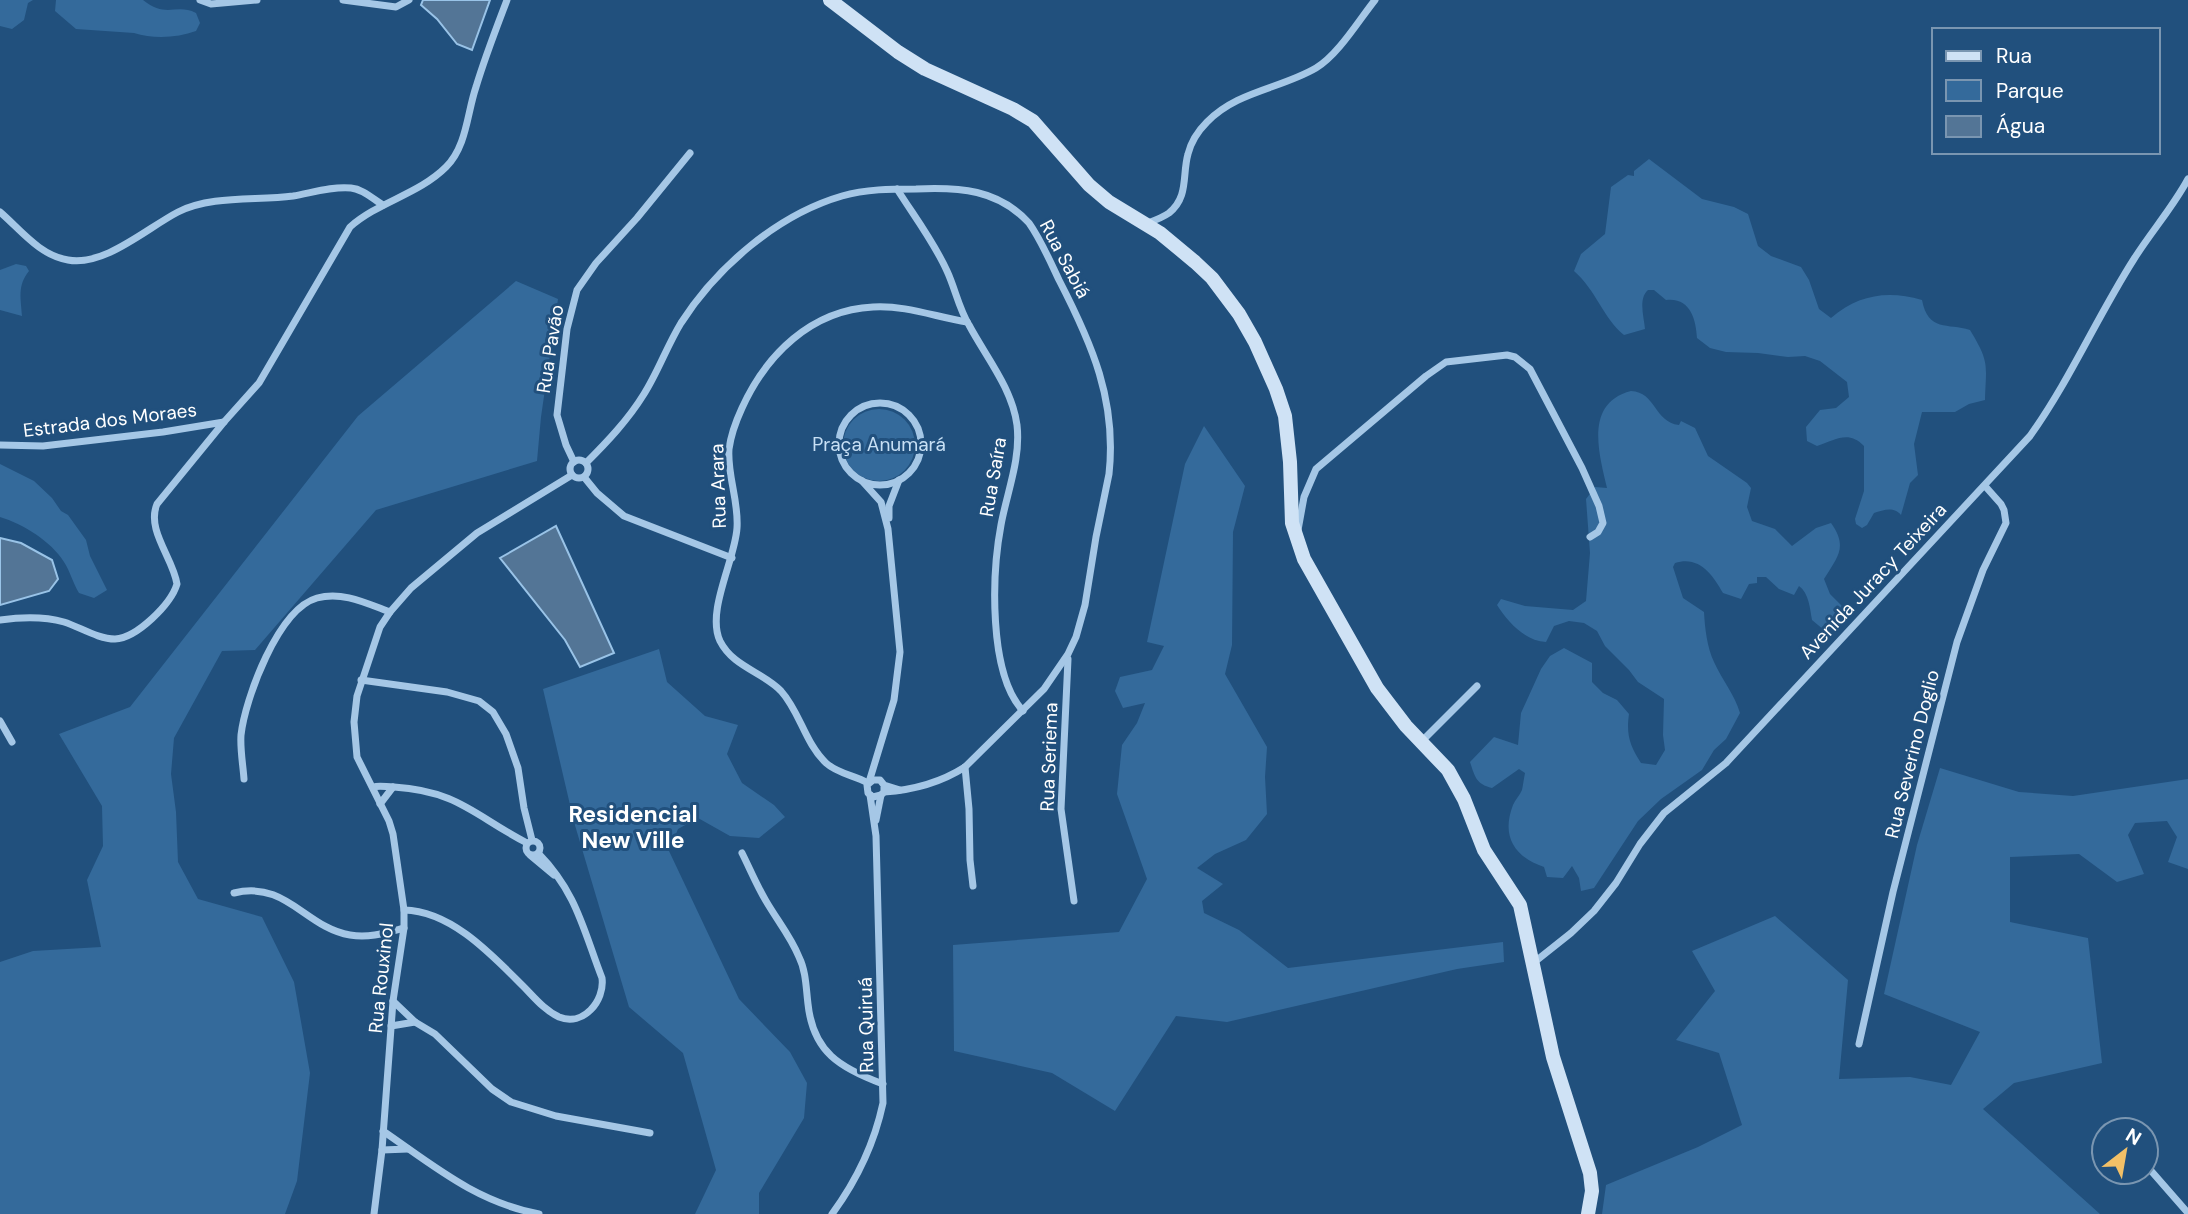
<svg xmlns="http://www.w3.org/2000/svg" width="2188" height="1214" viewBox="0 0 2188 1214" font-family="'DM Sans',sans-serif">
	<style>
		.green { fill: #346a9b }
		.water { fill: #537596; stroke: #99c3e7; stroke-width: 2 }
		.lines { fill: none; stroke-linecap: round; stroke-linejoin: round }
		.minor { stroke: #a5c7e6; stroke-width: 7 }
		.secondary { stroke: #cfe2f5; stroke-width: 14 }
		.labels { text-anchor: middle; dominant-baseline: central; stroke-width: 6; stroke-linejoin: round; paint-order: stroke }
		.street-label { font-size: 19px; fill: #fff; stroke: #21507d }
		.park-label { font-size: 19px; fill: #c8e0f5; stroke: #21507d }
		.quarter-label { font-size: 23px; font-weight: bold; fill: #fff; stroke: #21507d }
	</style>
	<rect width="100%" height="100%" fill="#21507d"/>
	<g class="green">
		<path d="M0,0h33l-5,3 -4,17 -12,9 -12,-3z"/>
		<path d="M56,0h87c23,19 33,3 53,13l4,10 -4,8c-19,7 -43,8 -62,2l-58,-4 -21,-18z"/>
		<path d="M1649,159l53,40 32,8 14,7 10,32 13,10 30,11 8,13 10,29 12,9c27,-23 56,-28 91,-18 6,32 26,23 48,30 20,33 16,34 15,70l-16,4 -14,8h-33l-8,32 4,31 -8,8 -9,32c-7,-9 -18,-5 -27,-2l-7,12 -5,3 -6,-4 -1,-5 9,-28v-45c-16,-16 -28,-6 -47,0l-10,-5 -1,-14 14,-17 16,-2 13,-11 -2,-15 -27,-21 -15,-5 -17,1 -30,-4 -32,-1 -16,-4 -13,-10c-1,-19 -7,-41 -31,-38l-12,-10h-6c-10,9 -4,27 -3,39l-21,6c-21,-17 -28,-45 -50,-64l7,-17 24,-20 6,-47 17,-12 6,1v-5z"/>
		<path d="M16,264l10,2 3,5c-12,15 -8,27 -7,45l-22,-6v-40z"/>
		<path d="M516,281l42,18 -17,118 -4,44 -161,49 -121,140 -33,1 -48,87 -3,36 5,38 2,50 20,37 64,18 32,65 16,91 -13,108 -12,33h-285v-252l33,-11 68,-4 -14,-67 16,-34 -1,-40 -43,-72 71,-27 228,-291z"/>
		<path d="M1631,391c25,1 23,31 48,34l2,-4 14,7 13,28 39,27 4,5 -4,19 5,14 23,8 17,17 24,-18 15,-5c17,24 7,33 -7,56l6,15 12,12 -4,17 -14,7 -12,-10c-2,-11 -3,-27 -13,-34l-5,9 -15,-6 -13,-12h-9v6l-8,1 -8,15 -18,-6c-10,-18 -24,-38 -48,-30l-2,4 10,31 21,14c1,17 3,35 10,50 8,18 21,33 26,51l-14,26 -12,11 -12,20 -41,29 -23,22 -44,67 -13,3 -2,-13 -7,-12 -9,12 -16,-1 -3,-10c-30,-10 -43,-31 -31,-62 2,-5 7,-10 9,-15 1,-5 2,-12 3,-17l-6,-4 -27,19c-16,-4 -17,-11 -22,-26l24,-25 24,8 3,-32 20,-44 9,-13 14,-8 28,15v19l11,11 14,7 12,14c-3,21 1,32 12,49l15,2 9,-15 -2,-15 1,-36 -26,-17 -9,-12 -24,-24 -8,-15 -13,-8 -15,-2 -15,5 -8,16c-21,-1 -38,-20 -49,-37l4,-6 24,7 48,4 13,-9 4,-48 -4,-54 9,-12 12,1c-8,-34 -23,-85 24,-97z"/>
		<circle cx="879" cy="445" r="36"/>
		<path d="M1204,426l41,60 -12,46 -1,113 -7,29 42,73 -2,30 2,37 -21,26 -31,14 -18,14 26,16 -21,17 2,12 35,17 49,38 215,-26 1,20 -47,7 -230,53 -51,-6 -61,95 -63,-38 -98,-22 -1,-106 166,-13 28,-53 -30,-85 5,-49 15,-22 8,-20 -22,5 -8,-17 5,-14 32,-7 12,-24 -17,-4 38,-178z"/>
		<path d="M0,464l34,17 18,17 9,13 7,4 18,25 4,16 17,34 -13,8 -15,-5c-6,-10 -9,-22 -15,-31 -13,-21 -41,-38 -64,-45z"/>
		<path d="M659,649l8,33 38,34 33,9 -11,29 15,29 32,22 11,12 -26,21 -29,-2 -32,-18 -20,11 -9,22 70,148 51,53 17,31 -3,35 -45,75v21h-64l21,-44 -33,-117 -54,-46 -55,-185 -31,-133z"/>
		<path d="M1940,768l79,24 54,4 115,-17v90l-20,-7 9,-25 -10,-16 -32,2 -7,12 16,39 -27,8 -38,-28 -69,3v65l78,16 14,125 -88,20 -31,26 117,105h-498l4,-29 92,-38 44,-22 -23,-72 -43,-13 39,-49 -23,-40 83,-35 73,64 -9,99 71,-2 41,8 29,-53 -96,-38 33,-149z"/>
	</g>
	<g class="water">
		<path d="M423,0h67l-18,50 -15,-6 -20,-25 -16,-14z"/>
		<path d="M556,526l58,127 -34,14 -15,-27 -65,-82z"/>
		<path d="M0,538l21,5 31,17 6,19 -9,12 -49,14z"/>
	</g>
	<g class="lines">
		<g class="minor">
			<path d="M200,0l11,4 46,-4"/>
			<path d="M343,0l53,7 13,-7"/>
			<path d="M897,189c17,27 37,53 50,82 8,17 12,38 22,54 17,32 43,63 48,100 4,34 -10,67 -16,100 -9,48 -13,148 22,186"/>
			<path d="M0,212c21,18 39,43 68,48 36,7 79,-32 110,-48 34,-17 78,-11 115,-16 18,-3 39,-10 58,-8 12,1 22,11 32,17"/>
			<path d="M1145,224c8,-3 17,-6 24,-11 20,-16 13,-38 19,-59 3,-12 10,-23 19,-32 30,-31 73,-33 109,-54 22,-13 43,-48 59,-68"/>
			<circle cx="880" cy="444" r="41"/>
			<path d="M0,445l43,1 120,-14 61,-10"/>
			<circle cx="579" cy="469" r="9"/>
			<path d="M574,462l-8,-17 -9,-30 10,-86 10,-39 19,-27 41,-45 53,-65"/>
			<path d="M586,463c21,-21 42,-43 58,-69 14,-22 23,-48 37,-71 36,-56 96,-108 161,-127 24,-7 49,-7 74,-7 43,-2 82,0 113,34 12,17 21,38 30,57 33,64 58,121 50,194l-13,63 -11,68 -9,32 -8,17 -24,35 -79,78c-25,16 -52,23 -81,25"/>
			<path d="M584,477l13,16 27,23 108,42"/>
			<path d="M862,481l19,21 7,27 12,123 -6,48 -25,82"/>
			<path d="M889,518v-12l10,-26"/>
			<path d="M1298,530l6,-33 12,-28 110,-93 20,-14 61,-7 8,2 15,12 52,99 17,38 4,17 -5,9 -8,5"/>
			<path d="M0,620c21,-3 43,-4 64,2 16,5 34,17 51,17 22,-1 56,-35 62,-55 -4,-26 -31,-54 -20,-80l67,-82 35,-39 91,-156c28,-25 69,-33 96,-60 21,-21 21,-54 30,-80 9,-30 20,-58 31,-87"/>
			<path d="M1068,659l-7,150 13,92"/>
			<path d="M361,680l86,12 32,9 14,11 13,22 12,34 6,40 8,32"/>
			<path d="M0,721l12,21"/>
			<path d="M1421,742l56,-56"/>
			<path d="M965,767l4,42 1,51 3,26"/>
			<path d="M244,779c-1,-14 -4,-30 -3,-44 4,-36 37,-126 76,-137 25,-7 49,5 73,14"/>
			<path d="M868,783c-14,-8 -30,-9 -42,-20 -21,-20 -26,-51 -45,-72 -18,-19 -48,-24 -61,-50 -14,-30 15,-81 17,-113 2,-27 -10,-53 -8,-79 2,-15 7,-28 13,-41 24,-53 69,-98 131,-101 32,-2 63,10 94,15"/>
			<path d="M884,785v7l-3,3 -8,2 -5,-4 -1,-8 6,-5h7l4,5 16,5"/>
			<path d="M373,787c7,-2 13,0 21,0 64,4 81,29 133,56"/>
			<path d="M380,804l13,-17"/>
			<path d="M876,820l5,-25"/>
			<circle cx="533" cy="848" r="7"/>
			<path d="M742,853c8,16 15,33 24,48 11,19 25,36 33,56 7,14 7,31 9,47 5,48 32,64 75,80"/>
			<path d="M530,855l24,20"/>
			<path d="M234,893c52,-13 72,35 116,42 20,3 35,-2 54,-7"/>
			<path d="M404,910c47,1 87,44 119,76 11,11 21,24 36,31 24,10 46,-16 43,-39 -19,-49 -25,-85 -64,-125"/>
			<path d="M1532,964l39,-31 23,-22 22,-28 24,-39 24,-31 62,-50 304,-327c40,-56 67,-119 104,-177 17,-27 39,-52 54,-80"/>
			<path d="M393,1001l22,21 20,12 57,55 19,13 45,14 94,17"/>
			<path d="M391,1026l24,-4"/>
			<path d="M1859,1044l34,-152 64,-250 26,-72 23,-47 -2,-13 -3,-6 -16,-18"/>
			<path d="M383,1131c51,35 93,71 156,83"/>
			<path d="M382,1150l26,-1"/>
			<path d="M2146,1165l42,48"/>
			<path d="M374,1214l8,-64 11,-149 11,-73v-18l-11,-76 -4,-13 -32,-64 -3,-35 3,-26 23,-69 10,-15 21,-24 66,-55 95,-58"/>
			<path d="M832,1214c25,-34 42,-69 51,-111l-7,-267 -6,-41"/>
		</g>
		<path class="secondary" d="M830,0l68,52 27,17 88,40 20,12 56,64 20,17 51,31 35,29 17,16 27,36 16,28 21,47 9,27 5,46 2,61 12,36 73,129 29,38 42,44 16,29 20,51 36,55 33,152 37,116 2,18 -4,23"/>
	</g>
	<g class="labels">
		<g class="street-label">
			<text transform="translate(1065 259) rotate(62)">Rua Sabiá</text>
			<text transform="translate(550 349) rotate(-81)">Rua Pavão</text>
			<text transform="translate(110 420) rotate(-7)">Estrada dos Moraes</text>
			<text transform="translate(993 477) rotate(-80)">Rua Saíra</text>
			<text transform="translate(718 486) rotate(-92)">Rua Arara</text>
			<text transform="translate(1873 581) rotate(-47)">Avenida Juracy Teixeira</text>
			<text transform="translate(1912 754) rotate(-76)">Rua Severino Doglio</text>
			<text transform="translate(1049 757) rotate(-88)">Rua Seriema</text>
			<text transform="translate(381 978) rotate(-84)">Rua Rouxinol</text>
			<text transform="translate(866 1025) rotate(-91)">Rua Quiruá</text>
		</g>
		<g class="park-label">
			<text x="879" y="444">Praça Anumará</text>
		</g>
		<g class="quarter-label">
			<text x="633" y="814">Residencial<tspan x="633" dy="26">New Ville</tspan></text>
		</g>
	</g>
	<rect x="1932" y="28" width="228" height="126" fill="#21507d" stroke="#7a96b1" stroke-width="2"/>
	<rect x="1946" y="51" width="35" height="10" fill="#cfe2f5" stroke="#7a96b1" stroke-width="2"/>
	<text x="1996" y="63" font-size="21" fill="#ffffff">Rua</text>
	<rect x="1946" y="80" width="35" height="21" fill="#346a9b" stroke="#7a96b1" stroke-width="2"/>
	<text x="1996" y="98" font-size="21" fill="#ffffff">Parque</text>
	<rect x="1946" y="116" width="35" height="21" fill="#537596" stroke="#7a96b1" stroke-width="2"/>
	<text x="1996" y="133" font-size="21" fill="#ffffff">Água</text>
	<g transform="translate(2125 1151) rotate(31)"><circle r="33" fill="#21507d" stroke="#7a96b1" stroke-width="2"/>
	<path d="M0-5L12 26L0 18L-12 26Z" fill="#f2c067"/>
	<text y="-10" font-size="19" font-weight="bold" text-anchor="middle" fill="#ffffff">N</text>
	</g>
</svg>
